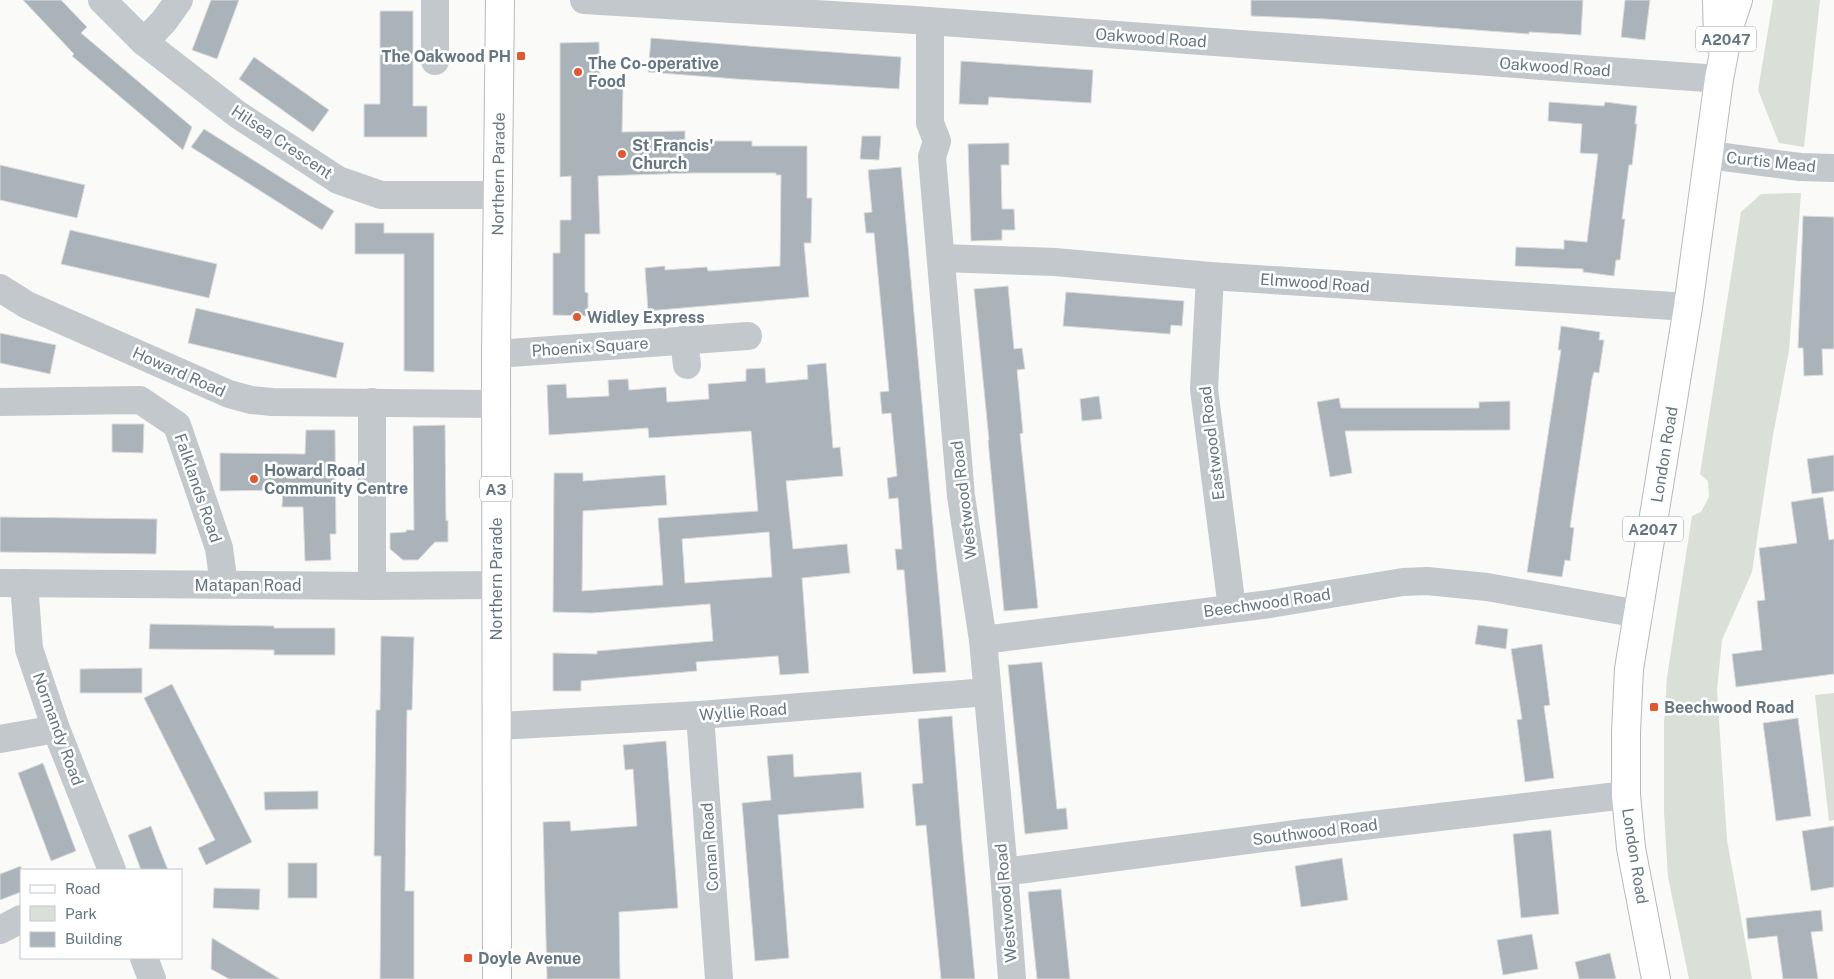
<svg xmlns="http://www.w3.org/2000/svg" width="1834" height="979" viewBox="0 0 1834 979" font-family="'Public Sans',sans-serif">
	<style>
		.green { fill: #dadfd7 }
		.building { fill: #aab3b9; stroke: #dcdcda; fill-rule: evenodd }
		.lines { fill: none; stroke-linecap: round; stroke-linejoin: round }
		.major-casing { stroke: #b5babe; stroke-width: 30 }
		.minor { stroke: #c3c8cc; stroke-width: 28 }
		.major { stroke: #fff; stroke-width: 28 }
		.poi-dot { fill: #e4572e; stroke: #fff; stroke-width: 2 }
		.labels { text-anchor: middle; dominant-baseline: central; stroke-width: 5; stroke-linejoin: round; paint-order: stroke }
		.shield { fill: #fff; stroke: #939fa8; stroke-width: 1 }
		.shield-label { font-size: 15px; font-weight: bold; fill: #657683 }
		.street-label { font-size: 16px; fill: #657683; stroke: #fff }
		.poi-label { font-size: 16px; font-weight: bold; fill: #657683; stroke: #fff; text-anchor: start }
	</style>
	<rect width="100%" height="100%" fill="#fafaf8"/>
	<g class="green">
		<path d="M1773,0h47l-16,147 -25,-4 -21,-53z"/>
		<path d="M1801,193l-12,158 -16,84 -21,137 -30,68 -5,50 10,150 25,139h-63l-21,-102 -4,-65v-90l3,-45 25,-161 9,-4 8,-15 -1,-16 -8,-7 41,-262 20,-18z"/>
		<path d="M1834,693v127l-5,1 -14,-126z"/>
	</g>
	<g class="building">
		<path d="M23,0h38l26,27 -6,6 111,94 -9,23 -111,-94 2,-2z"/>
		<path d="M211,0h28l-22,59 -25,-9z"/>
		<path d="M1251,0h332l-2,35 -52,-3v2l-203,-15 -75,-3z"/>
		<path d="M1625,0h25l-5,40 -24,-3z"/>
		<path d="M380,11h33v95h14v31h-63v-33h16z"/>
		<path d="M651,38l110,9 140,10 -2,32 -163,-10 -88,-7z"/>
		<path d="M599,42l1,44h23l-1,46 63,-1v10h67v5h55v52h5l-1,45h-7l5,54 -161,14 -3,-43 20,-2v4l42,-3 1,4 72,-5 1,-91h-5v-2h-83l-95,3 2,58h-15v58l3,1v23l-35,-1v-62h7v-33h11v-44l-11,1v-134z"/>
		<path d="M254,57l75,53 -16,22 -74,-53z"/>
		<path d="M961,61l132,9 -2,33 -102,-6 -1,8 -29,-1z"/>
		<path d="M1549,102l55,4 1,-4 32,4 -2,18h2l-5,41h-3l-7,54h3l-5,41h-4l-2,16 -31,-4v-3l-68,-3 1,-19 48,2v-9l23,2 11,-88 -18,-1 2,-29 -34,-3z"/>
		<path d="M204,129l130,82 -12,19 -131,-83z"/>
		<path d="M862,136h19l-2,24 -19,-1z"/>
		<path d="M1009,143v22h-8l1,44h12l1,21h-13v10l-31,1 -3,-97z"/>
		<path d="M0,165l85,20 -8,33 -77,-18z"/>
		<path d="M901,167l45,505 -33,2 -9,-104h-7l-2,-21h7l-4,-51 -9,1 -2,-21 10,-2 -6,-63 -9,1 -2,-22 9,-1 -15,-158h-8l-2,-20 8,-1 -4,-42z"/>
		<path d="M1803,216l31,1v132h-12l1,26 -19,1 -1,-28h-5z"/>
		<path d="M355,223h29v10h50v139l-30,-1v-117h-49z"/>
		<path d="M70,230l147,34 -8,34 -148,-34z"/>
		<path d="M1008,286l6,63 8,-1 3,21 -8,1 6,63 -3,1 18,174 -34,3 -16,-171h1l-15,-151z"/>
		<path d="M1066,292l118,9 -2,25 -11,-1 -1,9 -107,-8z"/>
		<path d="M196,308l148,35 -8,35 -148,-35z"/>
		<path d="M1561,326l39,6 -1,8h5l-5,33 -5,-1 -2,7 -22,148 4,1 -4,33 -5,-1 -3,17 -35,-5 34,-222h-3z"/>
		<path d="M0,333l56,12 -6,29 -50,-11z"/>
		<path d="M826,363l7,85 7,-1 3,29 -57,5 7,68 54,-5 3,29 -48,5 7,95 -29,2 -2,-19 -82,6 1,9 -116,10v10h-28v-38l44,1v-3l116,-10 -3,-37 -118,9 -39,-1 1,-139h29v8l82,-6 2,30 -84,6 -1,80 81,-6 -5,-67 100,-7 -7,-80 -102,7 -1,-10 -99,7 -2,-50 19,-1 1,14 42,-2 -1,-16 20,-1 1,11 37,-3 1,15 42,-3 -1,-15 38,-3v-12l19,-1 1,15 42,-4 -1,-14zM769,532l3,45 -87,6 -3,-44z"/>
		<path d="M1099,396l3,23 -20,2 -2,-22z"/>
		<path d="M1339,398l2,10h138v-6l31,-1v29l-165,1 7,42 -22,4 -13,-75z"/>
		<path d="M112,424h32l-1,29 -31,-1z"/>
		<path d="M445,425l1,96 2,-1v22h-13l-17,18h-15l-13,-11v-16l16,-1v-2h8l-1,-104z"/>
		<path d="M306,430h29l1,104h-6l1,26 -26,1 -2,-54h-21l1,-17 -63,1v-38l85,1z"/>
		<path d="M1834,455v36l-22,3 -5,-35z"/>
		<path d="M1823,497l6,43 5,-1v135l-98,13 -4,-33 30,-4 -5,-49 8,-1 -6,-52 38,-5 -6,-41z"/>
		<path d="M0,517l157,2 -1,35 -156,-2z"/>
		<path d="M150,624l124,2v2h61v27h-61v-5l-125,-1z"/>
		<path d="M1478,625l30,4 -2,20 -31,-5z"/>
		<path d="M381,636l33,1 -2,73h-5l-2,181h9v88h-34l1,-123h-7l2,-146h4z"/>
		<path d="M1542,644l8,61 -6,1 10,72 -29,4 -8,-62 5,-1 -11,-70z"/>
		<path d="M1042,662l15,147 9,-1 2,21 -43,5 -17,-169z"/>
		<path d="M142,668v25h-62v-24z"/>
		<path d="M172,684l80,158 -46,23 -8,-17 17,-8 -71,-142z"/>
		<path d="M952,716l10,127 13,136h-34l-15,-154 -10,1 -4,-42 11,-1 -5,-64z"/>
		<path d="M1798,718l13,98 -35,5 -13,-98z"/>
		<path d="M666,741l12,167 -59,4 1,67h-73l-4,-157 27,-1 1,10 66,-5 -4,-57 -8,1 -2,-25z"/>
		<path d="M793,754l1,23 67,-5 3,36 -86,7 11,143 -34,3 -13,-158 29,-3 -4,-44z"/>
		<path d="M43,763l33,88 -25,10 -33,-88z"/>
		<path d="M318,791v18l-53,1 -1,-18z"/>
		<path d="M151,826l7,19 10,25h-27l-13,-35z"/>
		<path d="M1834,826v61l-23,4 -9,-60z"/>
		<path d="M1551,830l8,84 -38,4 -8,-84z"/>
		<path d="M1342,858l6,42 -47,7 -6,-41z"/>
		<rect x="288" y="863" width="29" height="35"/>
		<path d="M21,866v26l-21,8v-26z"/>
		<path d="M214,888l46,1 -1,21 -46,-2z"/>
		<path d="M1061,889l9,90h-33l-9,-87z"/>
		<path d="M1821,910l2,21 -12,1 7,47h-35l-6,-43 -29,3 -2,-21z"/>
		<path d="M1532,934l6,35 -35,6 -6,-35z"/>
		<path d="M212,938l68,41h-51l-18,-10z"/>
		<path d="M1610,953l6,26h-37l-4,-17z"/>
	</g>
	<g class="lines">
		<g class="major-casing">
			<g id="major">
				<path d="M1717,0l1,42"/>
				<path id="s1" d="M497,979l-1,-625 4,-354"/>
				<path id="s2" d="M1656,979l-25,-131 -5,-53v-63l3,-63 59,-362 31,-228 10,-52 9,-27"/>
			</g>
		</g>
		<g class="minor">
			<path d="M102,0l42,42 93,72 101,66 43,15h117"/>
			<path d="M584,0l331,20 804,59"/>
			<path d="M930,23v100l7,18 -5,16 29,339 22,144 21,232 8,107"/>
			<path d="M144,42l20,-21 15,-21"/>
			<path d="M435,61v-61"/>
			<path d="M1709,155l91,12 34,1"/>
			<path d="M942,258l113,4 155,14 478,31"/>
			<path d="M1210,276l-6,113 28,219"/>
			<path d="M0,288l27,17 202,89 22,6 21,2 224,2"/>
			<path d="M684,340l3,25"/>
			<path d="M496,354l252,-18"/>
			<path d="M0,402l140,-2 37,25 42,123 5,37"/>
			<path d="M372,402v184"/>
			<path d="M0,583l372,3 124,-1"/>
			<path d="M24,583l5,66 27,80 56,141"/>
			<path d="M983,640l287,-36 133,-22 24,-1 60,6 152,27"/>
			<path d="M700,715l19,264"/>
			<path d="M498,726l202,-11 287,-23"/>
			<path d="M0,739l56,-10"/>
			<path d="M1004,872l291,-38 331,-39"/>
			<path d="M0,930l21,-11"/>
			<path d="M144,958l8,21"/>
		</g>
		<use href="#major" class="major"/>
	</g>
	<g class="poi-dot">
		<rect x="516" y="51" width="10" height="10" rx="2.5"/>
		<circle cx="578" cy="72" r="5"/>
		<circle cx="622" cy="154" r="5"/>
		<circle cx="577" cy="317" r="5"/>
		<circle cx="254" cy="479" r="5"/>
		<rect x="1649" y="702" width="10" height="10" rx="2.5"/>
		<rect x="463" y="953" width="10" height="10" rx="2.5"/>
	</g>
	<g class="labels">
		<g class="shield">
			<rect x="1696" y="26.5" width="60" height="25" rx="4"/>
			<rect x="480" y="476.5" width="32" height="25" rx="4"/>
			<rect x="1623" y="516.5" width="60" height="25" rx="4"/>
		</g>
		<g class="shield-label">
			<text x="1726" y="39">A2047</text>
			<text x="496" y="489">A3</text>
			<text x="1653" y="529">A2047</text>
		</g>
		<g class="street-label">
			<text transform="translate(1151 38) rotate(4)">Oakwood Road</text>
			<text transform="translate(1555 67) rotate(4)">Oakwood Road</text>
			<text transform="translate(282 142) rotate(34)">Hilsea Crescent</text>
			<text transform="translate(1771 162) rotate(6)">Curtis Mead</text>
			<text stroke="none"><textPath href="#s1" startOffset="805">Northern Parade</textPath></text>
			<text transform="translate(1315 283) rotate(4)">Elmwood Road</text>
			<text transform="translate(590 347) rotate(-4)">Phoenix Square</text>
			<text transform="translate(179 372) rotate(24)">Howard Road</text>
			<text transform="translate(1212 443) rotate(-97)">Eastwood Road</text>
			<text stroke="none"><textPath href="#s2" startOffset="530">London Road</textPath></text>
			<text transform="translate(198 488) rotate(71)">Falklands Road</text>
			<text transform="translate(964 500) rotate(-97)">Westwood Road</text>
			<text transform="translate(496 579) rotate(-90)">Northern Parade</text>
			<text x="248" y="585">Matapan Road</text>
			<text transform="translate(1267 603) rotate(-8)">Beechwood Road</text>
			<text transform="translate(743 712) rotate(-4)">Wyllie Road</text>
			<text transform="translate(58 729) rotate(70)">Normandy Road</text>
			<text transform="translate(1315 832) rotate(-7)">Southwood Road</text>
			<text transform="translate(710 847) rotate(-94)">Conan Road</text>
			<text transform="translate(1635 856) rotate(81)">London Road</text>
			<text transform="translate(1006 903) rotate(-95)">Westwood Road</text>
		</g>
		<g class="poi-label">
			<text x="511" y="56" text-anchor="end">The Oakwood PH</text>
			<text x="588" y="63">The Co-operative<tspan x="588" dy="18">Food</tspan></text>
			<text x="632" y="145">St Francis'<tspan x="632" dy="18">Church</tspan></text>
			<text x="587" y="317">Widley Express</text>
			<text x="264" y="470">Howard Road<tspan x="264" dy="18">Community Centre</tspan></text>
			<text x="1664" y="707">Beechwood Road</text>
			<text x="478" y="958">Doyle Avenue</text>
		</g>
	</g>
	<rect x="20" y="869" width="162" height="90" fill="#ffffff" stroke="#c1c8cd"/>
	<rect x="30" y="885" width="25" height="8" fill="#ffffff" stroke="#c1c8cd"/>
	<text x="65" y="894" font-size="15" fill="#657683">Road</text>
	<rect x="30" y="906" width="25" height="15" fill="#dadfd7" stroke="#c1c8cd"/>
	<text x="65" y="919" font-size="15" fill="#657683">Park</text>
	<rect x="30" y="932" width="25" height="15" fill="#aab3b9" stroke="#c1c8cd"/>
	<text x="65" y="944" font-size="15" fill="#657683">Building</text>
</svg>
